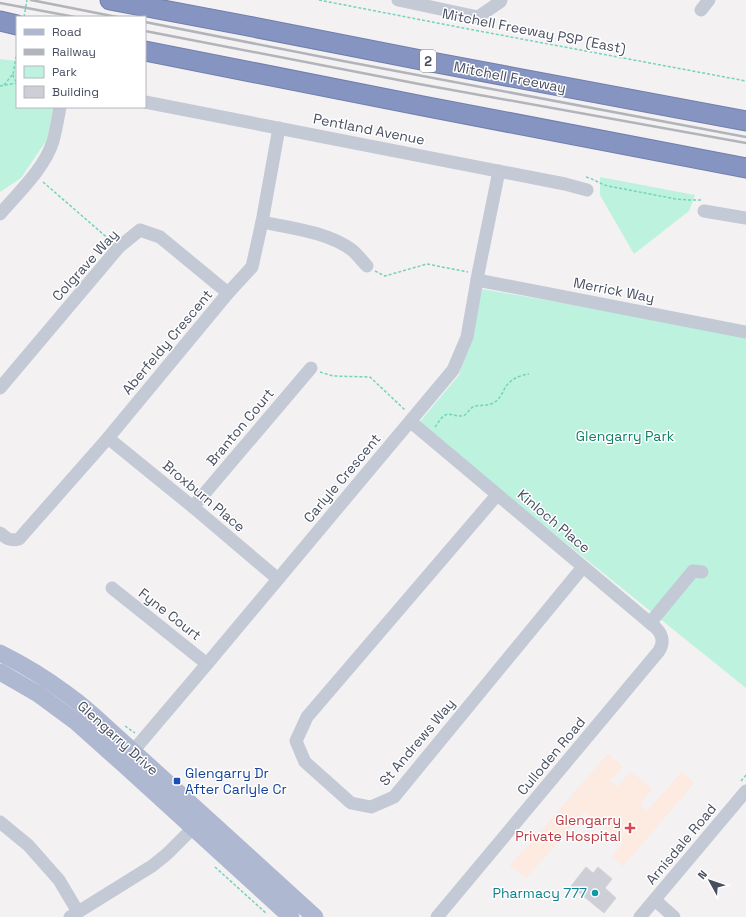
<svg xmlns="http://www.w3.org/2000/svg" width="746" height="917" viewBox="0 0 746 917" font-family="'Space Grotesk',sans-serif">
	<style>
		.medical { fill: #fdeae1 }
		.green { fill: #bdf2df }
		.building { fill: #cdced6; stroke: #d4d5dc }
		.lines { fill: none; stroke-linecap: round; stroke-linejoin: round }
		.highway-casing { stroke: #717fae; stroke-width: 21 }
		.path { stroke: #73d3bb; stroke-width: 1.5; stroke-dasharray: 3 2; stroke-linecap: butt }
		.minor { stroke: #c4c9d6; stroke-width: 13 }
		.major { stroke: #afb8d1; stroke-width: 17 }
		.highway { stroke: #8694c2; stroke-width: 19 }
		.rail { stroke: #b2b4bb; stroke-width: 2.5 }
		.path-bridge { stroke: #73d3bb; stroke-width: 1.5; stroke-dasharray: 3 2; stroke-linecap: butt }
		.transit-dot { fill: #1a4fb4; stroke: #fff; stroke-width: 1.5 }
		.health-dot { fill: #e0444e; stroke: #fff; stroke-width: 1.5 }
		.culture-dot { fill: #0f9aa8; stroke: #fff; stroke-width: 1.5 }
		.labels { text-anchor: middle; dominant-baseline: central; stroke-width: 3; stroke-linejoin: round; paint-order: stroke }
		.shield { fill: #fff; stroke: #7e8390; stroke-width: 1 }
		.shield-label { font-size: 13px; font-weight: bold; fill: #474e60 }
		.street-label { font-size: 14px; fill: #474e60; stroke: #fff }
		.park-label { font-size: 14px; fill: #128165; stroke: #fff }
		.transit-label { font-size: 14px; fill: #164399; stroke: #fff; text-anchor: start }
		.health-label { font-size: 14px; fill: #be3a42; stroke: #fff; text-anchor: end }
		.culture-label { font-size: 14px; fill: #0d838f; stroke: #fff; text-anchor: end }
	</style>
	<rect width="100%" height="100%" fill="#f3f1f1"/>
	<path class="medical" d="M608,754l15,13 -13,14 7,6 14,-15 21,17 -12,16 7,6 35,-39 12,11 -71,83 -11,-9 11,-14 -39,-31 -58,66 -16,-12z"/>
	<g class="green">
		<path d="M0,59l17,2v46h37l-8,34 -25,37 -21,14z"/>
		<path d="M600,177l95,18 -6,16 -55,43 -34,-59z"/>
		<path d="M482,289l264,46v353l-328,-264 41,-49z"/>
	</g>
	<path class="building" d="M586,867l7,6 5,-6 14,12 -7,9 11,10 -12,15 -33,-27z"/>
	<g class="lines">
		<g class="highway-casing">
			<g id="highway">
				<path d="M110,0l138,26 173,34 325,61"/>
				<path d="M0,21l17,4"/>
				<path d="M145,51l278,55 323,62"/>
			</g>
		</g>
		<g class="path">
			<path d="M319,0l144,28 283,53"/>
			<path d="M13,74l4,-22"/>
			<path d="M4,85l9,-11 1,5 3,3"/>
			<path d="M0,86l17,-3"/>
			<path d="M586,177c8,2 14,7 22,9l68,13 12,1h13"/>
			<path d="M43,182l68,59"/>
			<path d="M375,271l10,5 42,-12 41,8"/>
			<path d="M320,372l13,4 37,1 35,33"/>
			<path d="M435,427c3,-4 7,-12 13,-13 2,0 4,1 6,1 3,1 6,1 9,1 5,-2 6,-8 12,-10 6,-1 12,0 18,-3 11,-6 9,-15 17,-21 5,-5 13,-7 19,-8"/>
			<path d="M125,726l10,7"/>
			<path d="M741,781l5,-6"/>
			<path d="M215,867l52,47"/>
		</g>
		<g class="minor">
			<path d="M398,0l80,17 22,-15 1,-2"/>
			<path d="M701,10l8,-10"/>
			<path d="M145,102l420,82 22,6"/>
			<path d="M704,211l42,7"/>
			<path d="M0,214c18,-21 45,-46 53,-73 3,-11 5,-23 7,-34"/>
			<path d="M262,222c29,6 66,10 90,28 6,5 10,11 15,16"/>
			<path d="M477,280l269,52"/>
			<path d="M0,388l119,-141 21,-17 20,7 68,56"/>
			<path d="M411,422l245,206c7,7 8,15 3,23l-222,266"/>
			<path d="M108,438l85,69 85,72"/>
			<path d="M497,495l-190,222 -11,24 9,21 46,41 20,4 23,-10 189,-230"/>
			<path d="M193,507l118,-139"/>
			<path d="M0,533c7,6 10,8 19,6l89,-101 120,-145 24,-26 10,-45 17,-94"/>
			<path d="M112,588l95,76"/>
			<path d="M650,623l43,-52 9,1"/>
			<path d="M128,757l79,-93 246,-294 14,-33 11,-63 21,-103"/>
			<path d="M0,822l28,23 31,35 19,32"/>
			<path d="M655,900l19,17"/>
			<path d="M70,917l82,-51 15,-12 26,-26"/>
			<path d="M640,917l106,-126"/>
		</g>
		<g class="major">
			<path d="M0,653c22,11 44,24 64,39 10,7 20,15 29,23l222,202"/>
			<path d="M0,672l38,22 38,28 46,41 169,154"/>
		</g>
		<use href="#highway" class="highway"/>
		<g class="rail">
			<path d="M31,0l86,17"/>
			<path d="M0,3l75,14"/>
			<path d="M145,22l198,39 403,76"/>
			<path d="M145,31l274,53 327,59"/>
		</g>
		<path class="path-bridge" d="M24,17l3,-17"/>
	</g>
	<rect class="transit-dot" x="173" y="777" width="8" height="8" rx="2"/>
	<path class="health-dot" d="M628 822h4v4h4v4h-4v4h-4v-4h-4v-4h4z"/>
	<circle class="culture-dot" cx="595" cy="893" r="4"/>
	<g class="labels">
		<rect class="shield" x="420" y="50" width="16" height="22" rx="3"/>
		<g class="shield-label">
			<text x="428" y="61">2</text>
		</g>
		<g class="street-label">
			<text transform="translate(534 31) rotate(11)">Mitchell Freeway PSP (East)</text>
			<text transform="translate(510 77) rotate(11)">Mitchell Freeway</text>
			<text transform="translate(369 129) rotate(11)">Pentland Avenue</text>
			<text transform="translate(85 265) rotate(-48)">Colgrave Way</text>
			<text transform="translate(614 290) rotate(11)">Merrick Way</text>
			<text transform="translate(167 342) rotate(-50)">Aberfeldy Crescent</text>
			<text transform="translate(240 427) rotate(-50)">Branton Court</text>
			<text transform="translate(342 478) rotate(-50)">Carlyle Crescent</text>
			<text transform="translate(204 496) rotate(40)">Broxburn Place</text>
			<text transform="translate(554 521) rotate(40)">Kinloch Place</text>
			<text transform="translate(170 614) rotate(38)">Fyne Court</text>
			<text transform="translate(118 738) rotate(42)">Glengarry Drive</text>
			<text transform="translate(417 742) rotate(-50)">St Andrews Way</text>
			<text transform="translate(551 756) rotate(-50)">Culloden Road</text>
			<text transform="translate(681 844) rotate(-50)">Arnisdale Road</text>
		</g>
		<g class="park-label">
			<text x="625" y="436">Glengarry Park</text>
		</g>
		<g class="transit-label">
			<text x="185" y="773">Glengarry Dr<tspan x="185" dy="16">After Carlyle Cr</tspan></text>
		</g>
		<g class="health-label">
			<text x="621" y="820">Glengarry<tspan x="621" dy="16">Private Hospital</tspan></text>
		</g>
		<g class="culture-label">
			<text x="587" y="893">Pharmacy 777</text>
		</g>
	</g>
	<rect x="16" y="16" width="130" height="92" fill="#ffffff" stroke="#b5b8bf"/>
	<rect x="24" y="29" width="20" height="6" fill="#afb8d1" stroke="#b5b8bf"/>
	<text x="52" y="36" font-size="12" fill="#474e60">Road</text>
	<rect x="24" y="49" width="20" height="6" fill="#b2b4bb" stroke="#b5b8bf"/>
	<text x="52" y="56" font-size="12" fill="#474e60">Railway</text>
	<rect x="24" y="66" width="20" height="12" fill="#bdf2df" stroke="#b5b8bf"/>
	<text x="52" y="76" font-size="12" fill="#474e60">Park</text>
	<rect x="24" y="86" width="20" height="12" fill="#cdced6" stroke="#b5b8bf"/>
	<text x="52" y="96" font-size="12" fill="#474e60">Building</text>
	<g transform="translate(710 881) rotate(310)" stroke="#ffffff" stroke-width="3" paint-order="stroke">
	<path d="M0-3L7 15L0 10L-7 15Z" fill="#474e60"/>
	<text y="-6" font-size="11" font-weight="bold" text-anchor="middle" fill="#474e60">N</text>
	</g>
</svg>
